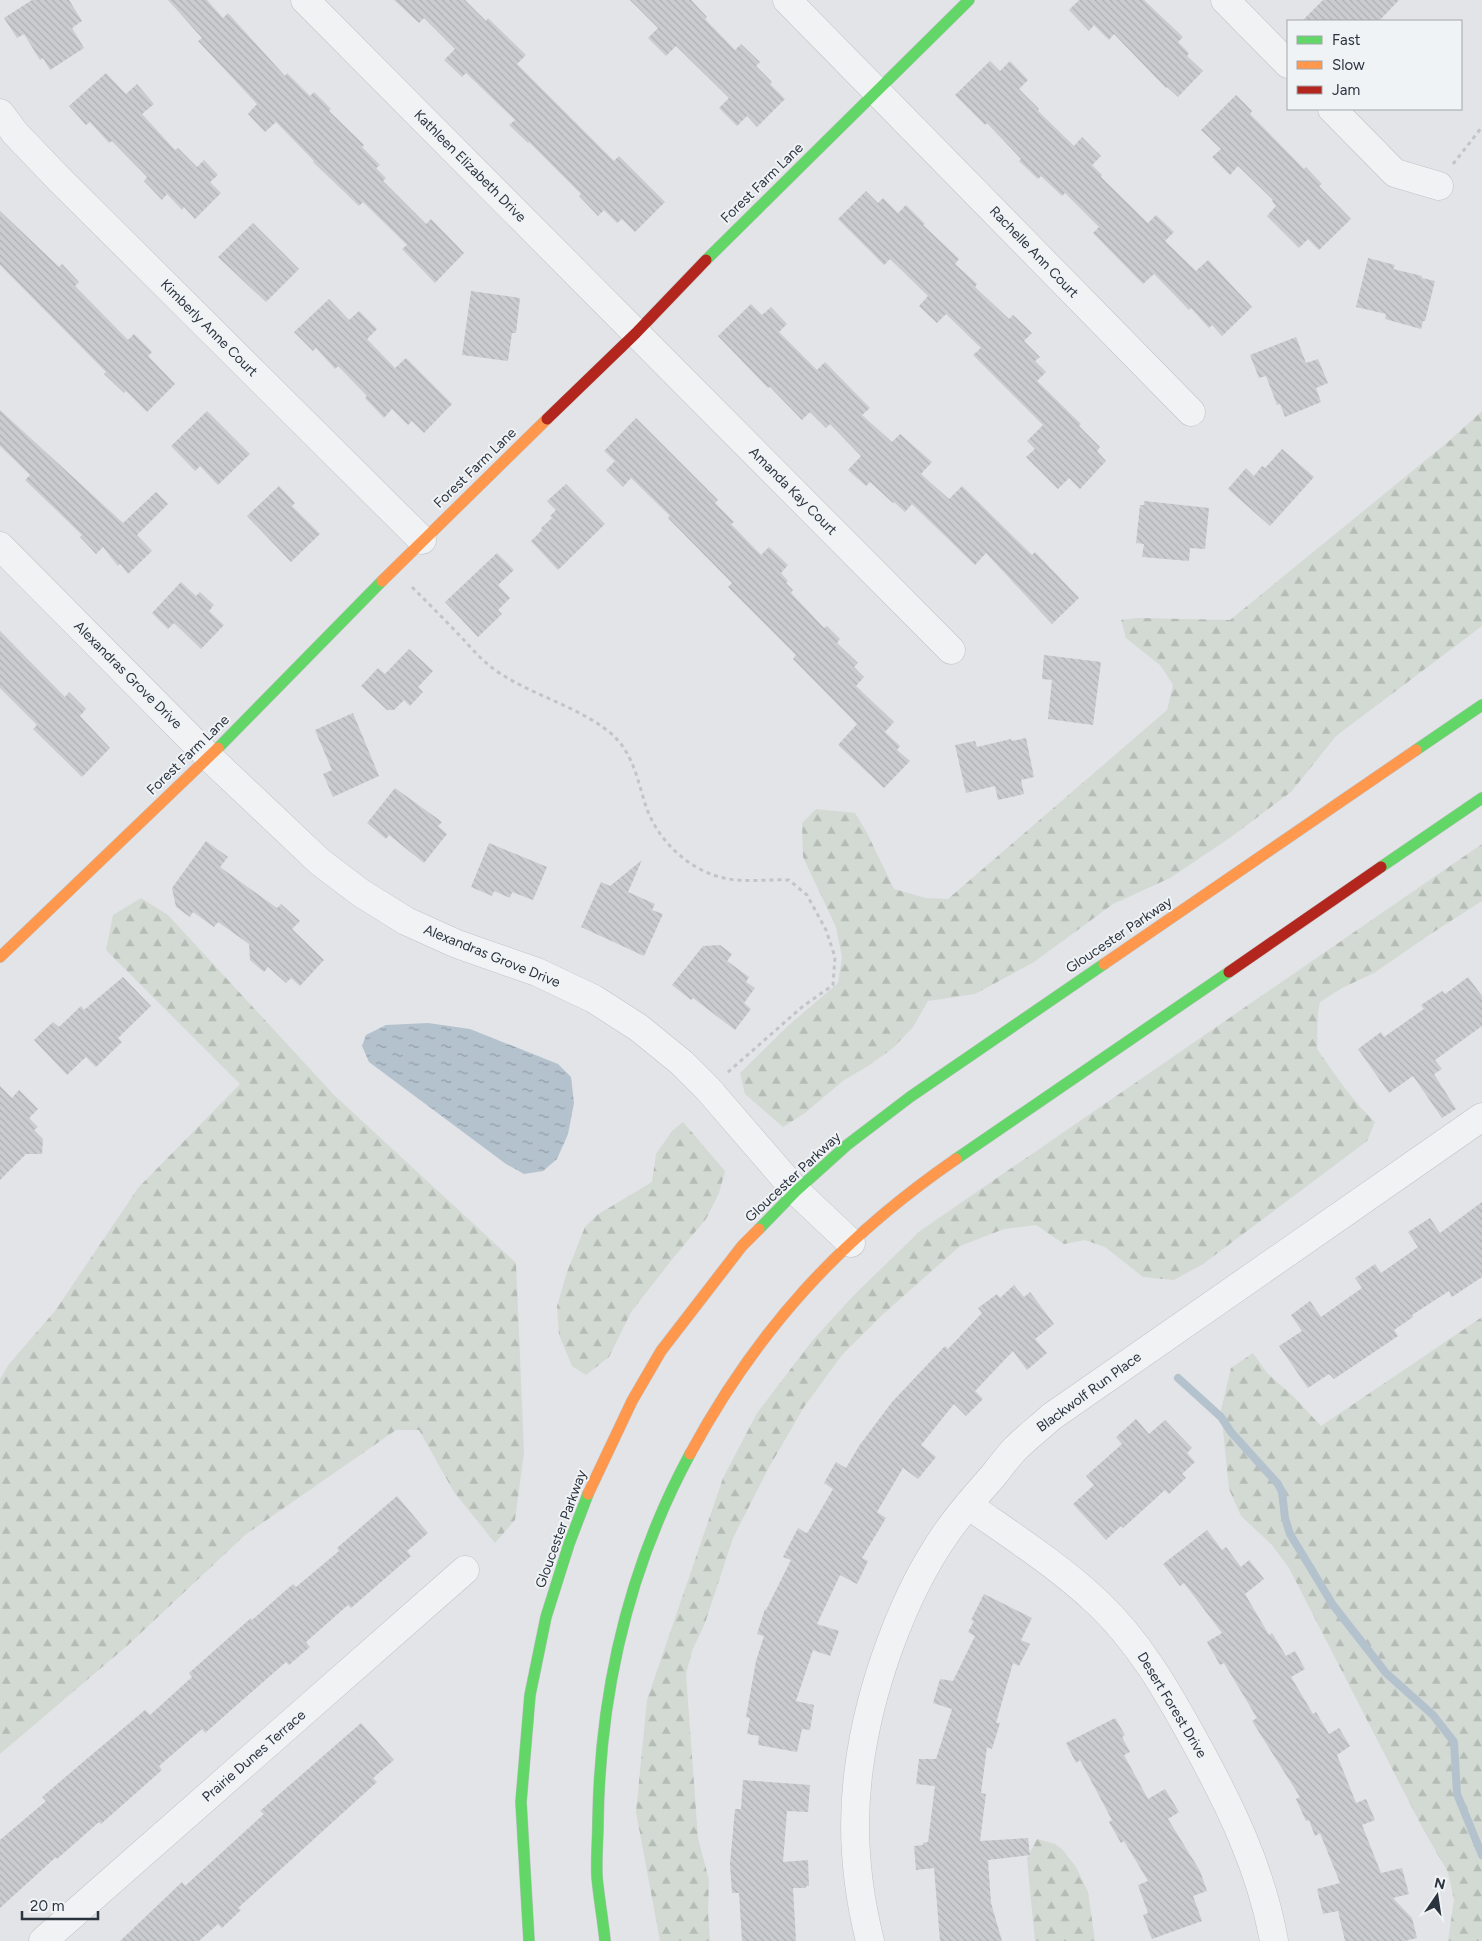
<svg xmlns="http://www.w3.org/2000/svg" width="1482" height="1941" viewBox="0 0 1482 1941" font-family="Figtree,sans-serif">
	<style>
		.forest { fill: url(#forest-firs) }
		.water { fill: url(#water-ripples) }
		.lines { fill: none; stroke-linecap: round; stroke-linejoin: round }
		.stream { stroke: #b4c2ce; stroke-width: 8 }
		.building { fill: url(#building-back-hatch) }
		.street-casing { stroke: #c1c2c5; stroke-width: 29 }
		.fast-casing { stroke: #c1c2c5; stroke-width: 12 }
		.slow-casing { stroke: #c1c2c5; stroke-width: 12 }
		.jam-casing { stroke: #c1c2c5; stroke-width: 12 }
		.path { stroke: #c2c5c7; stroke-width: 3; stroke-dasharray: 4 4; stroke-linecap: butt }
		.street { stroke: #f1f2f4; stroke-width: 28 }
		.fast { stroke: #63d668; stroke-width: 11 }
		.slow { stroke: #ff974d; stroke-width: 11 }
		.jam { stroke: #b3261e; stroke-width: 11 }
		.labels { text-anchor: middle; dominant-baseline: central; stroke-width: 4; stroke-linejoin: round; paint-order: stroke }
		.street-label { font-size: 14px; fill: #2b333e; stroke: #f0f3f6 }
	</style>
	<defs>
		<pattern id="forest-firs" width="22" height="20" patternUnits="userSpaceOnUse" patternTransform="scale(1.25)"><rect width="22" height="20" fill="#d3dad3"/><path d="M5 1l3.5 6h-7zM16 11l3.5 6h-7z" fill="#b5bcb6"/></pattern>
		<pattern id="water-ripples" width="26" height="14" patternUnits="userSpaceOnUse" patternTransform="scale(1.25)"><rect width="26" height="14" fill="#b4c2ce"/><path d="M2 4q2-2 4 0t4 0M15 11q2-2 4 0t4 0" fill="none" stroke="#939ea9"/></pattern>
		<pattern id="building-back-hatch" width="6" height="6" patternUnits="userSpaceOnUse" patternTransform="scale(1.25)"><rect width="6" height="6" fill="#cbcccf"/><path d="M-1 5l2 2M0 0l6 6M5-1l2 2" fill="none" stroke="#aeb0b3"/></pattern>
	</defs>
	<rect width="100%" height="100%" fill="#e2e4e7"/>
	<g class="forest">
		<path d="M1482,411v215l-146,110 -45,56 -60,45 -61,41 -57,26 -79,58 -59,32 -47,7 -15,26 -20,21 -25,18 -24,14 -39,33 -22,14 -38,-33 -5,-21 49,-48 49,-42 4,-26 -6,-30 -33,-70 -1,-34 14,-14 39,4 11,18 28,58 32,9 22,1 219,-189 6,-25 -12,-19 -35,-28 -5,-18 17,-2 92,2 219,-179z"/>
		<path d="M1482,844v57l-50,32 -58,40 -32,15 -22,14c-4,15 -2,31 -3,47 18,25 35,52 58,73l-8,19 -164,123 -29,16 -31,-3 -38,-30 -20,-7 -21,4 -28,-19 -32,4 -44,17 -79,70 -39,39 -38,52 -36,62 -35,69 -28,85 -13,28 -6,23 12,164 11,42 -1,32 2,29h-50l-24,-129 11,-112 76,-222 34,-65 55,-72 42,-46 66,-64z"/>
		<path d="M141,898l27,17 166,180 182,168 8,189 -9,68 -20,23 -41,-51 -35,-62h-23l-151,105 -117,110 -128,109v-375l9,-15 46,-53 83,-123 102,-104 -134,-134 7,-35z"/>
		<path d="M683,1122l42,49 -6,22 -13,26 -32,38 -43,55 -22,45 -23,18 -14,-9 -13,-31 -2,-29 10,-34 18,-45 12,-12 55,-33 4,-28 16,-23z"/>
		<path d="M1482,1317v624h-34l6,-41 -6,-28 -25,-43 -134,-261 -17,-23 -31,-29 -12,-27 -8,-79 10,-42 22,-15 14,20 26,23 28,30z"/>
		<path d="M1037,1839l18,5 7,5 14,18 12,25 7,49h-60l-8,-82z"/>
	</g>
	<path class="water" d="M428,1023l42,6 88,35 13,13 3,26 -6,31 -11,25 -14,12 -19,3 -18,-10 -137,-102 -7,-16 4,-11 20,-10z"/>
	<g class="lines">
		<path class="stream" d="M1178,1378l43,39 10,15 47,52 4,8 3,26 5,16 43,71 53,68 47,42 21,27 3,52 25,61"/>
	</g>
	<g class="building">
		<path d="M32,0h37l13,21 -10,7 12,20 -34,22 -7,-12 -3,2 -16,-26 -7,4 -13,-20z"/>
		<path d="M168,0h39l16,18 5,-5 57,63 2,-3 23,23 4,-4 17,17 -2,2 35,34 -2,2 18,18 -4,3 10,10 -3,3 43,43 5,-5 33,34 -29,30 -33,-34 5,-4 -44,-43 -4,4 -46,-44 1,-1 -38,-39 -11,10 -17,-18 9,-10 -59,-63 4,-3z"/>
		<path d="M394,0h71l21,21 2,-3 38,37 -9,9 97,97 5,-5 46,46 -30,30 -13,-13 -5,4 -13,-13 -6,6 -19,-20 2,-2 -52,-52 -1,1 -19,-18 6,-5 -49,-47 -4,4 -18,-17 11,-11 -31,-31 -5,5z"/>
		<path d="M630,0h61l16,17 -2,2 30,31 6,-6 19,18 -4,4 16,16 -2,2 15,15 -28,28 -10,-11 -10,10 -18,-18 10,-10 -53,-52 -10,10 -18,-18 10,-10z"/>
		<path d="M1079,0h65l39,37 -5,5 11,11 -2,3 16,15 -25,26 -11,-10 -1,1 -52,-54 -5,6 -15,-15 -5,6 -20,-21z"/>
		<path d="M1323,0h76l-20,21h-77z"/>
		<path d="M990,61l10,10 10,-10 18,19 -9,9 20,20 -1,2 36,35 8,-9 19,19 -9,9 10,10 -1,2 47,46 8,-8 18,17 -9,9 31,30 12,-11 44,47 -30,29 -10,-11 -3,3 -18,-20 -2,2 -35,-36 -11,10 -50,-51 6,-6 -34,-34 -3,3 -21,-20 -3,3 -19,-18 2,-2 -34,-36 -2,2 -30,-30z"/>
		<path d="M106,73l20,21 11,-10 17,20 -12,10 33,36 3,-2 19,19 7,-7 14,15 -8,7 11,11 -26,26 -11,-12 -2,3 -15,-16 -5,6 -18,-19 3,-4 -35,-36 -3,2 -19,-21 -4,3 -17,-19z"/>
		<path d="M1236,95l16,16 -2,3 13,13 41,42 2,-2 16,17 -3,2 32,33 -32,31 -11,-11 -9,9 -32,-32 9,-10 -4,-5 1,-1 -35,-34 -8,9 -18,-18 9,-8 -20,-19z"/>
		<path d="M866,191l12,12 5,-5 15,15 8,-8 19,19 -2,1 36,34 -4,5 22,20 -2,3 34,32 4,-4 19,18 -8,8 16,16 -5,4 11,11 -9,9 44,43 -2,2 21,21 -3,4 9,10 -26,28 -11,-11 -11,11 -32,-32 9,-8 -8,-8 16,-16 -70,-70 8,-7 -35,-34 -9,9 -18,-17 9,-10 -38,-37 -6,6 -46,-46z"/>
		<path d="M0,211l59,56 3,-3 17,18 -4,4 53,54 6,-6 18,18 -4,4 27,28 -28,28 -21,-21 -2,2 -20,-19 2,-2 -106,-107z"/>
		<path d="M253,223l46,46 -33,33 -48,-45z"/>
		<path d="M1368,258l27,7 -2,4 29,7v2l13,3 -10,40h-2l-2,8 -36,-10 1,-5 -30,-7z"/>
		<path d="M471,291l49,7 -4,35h-4l-4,28 -46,-6z"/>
		<path d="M329,299l20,21 10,-9 18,18 -10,10 28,29 11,-10 46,46 -28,29 -12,-12 -4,4 -16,-16 -8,9 -19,-20 2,-2 -29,-30 -3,3 -19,-21 -3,3 -19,-19z"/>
		<path d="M751,304l11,11 9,-8 16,17 -8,8 38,38 8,-8 45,46 -8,7 30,27 8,-8 32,28 -11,12 28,25 13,-13 70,69 3,-3 44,46 -27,26 -66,-71 -11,12 -63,-61 -7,8 -11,-10 -1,1 -23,-21 -4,4 -18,-16 13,-14 -31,-32 -4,4 -16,-16 -8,8 -32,-33 -2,1 -50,-52z"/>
		<path d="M1296,337l10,26 12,-4 10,24 -12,5 5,14 -36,15 -5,-13 -3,1 -11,-29 -7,2 -9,-23z"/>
		<path d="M0,410l123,113 33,-31 12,12 -31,31 15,16 -24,23 -8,-10 -2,2 -15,-19 -7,7 -16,-17 2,-2 -57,-55 5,-5 -30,-29z"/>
		<path d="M207,411l43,43 -32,31 -18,-19 -5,5 -24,-25z"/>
		<path d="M636,418l82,82 -3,3 19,19 -3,2 30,31 8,-8 19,18 -7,8 7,8 -2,2 7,7 -2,3 33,35 3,-2 13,13 -3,4 21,20 -4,4 10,10 -8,9 38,36 -9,10 15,14 -3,4 13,11 -26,27 -46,-43 19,-21 -64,-65 3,-4 -68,-68 4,-4 -64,-65 2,-2 -39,-38 -8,9 -17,-17 9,-9 -11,-10z"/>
		<path d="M1282,449l32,28 -44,49 -42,-37 18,-21 8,8 8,-10 3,2z"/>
		<path d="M566,484l39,40 -47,46 -27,-29 11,-11 -1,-2 11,-10 -2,-2 6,-6 -9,-9z"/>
		<path d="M279,486l16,17 -3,3 28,28 -29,28 -44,-46z"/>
		<path d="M1144,501l65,7 -4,41 -15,-1 -1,13 -47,-4 2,-13 -8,-1 4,-38h4z"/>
		<path d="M497,553l17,17 -16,15 12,13 -12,12 4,4 -24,23 -33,-35z"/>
		<path d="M181,582l15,14 4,-4 14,13 -5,6 15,14 -23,24 -27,-26 -6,6 -16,-16z"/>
		<path d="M0,631l65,66 4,-5 17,17 -6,7 30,32 -28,29 -49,-48 4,-4 -37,-37z"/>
		<path d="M409,649l24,22 -15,16 5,5 -13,14 -6,-6 -10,10h-7l-26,-24 17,-18 7,6z"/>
		<path d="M1044,655l57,7 -8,63 -45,-6 4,-39 -10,-1z"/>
		<path d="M353,713l26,63 -46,21 -10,-23 9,-4 -17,-40z"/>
		<path d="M1026,738l8,39 -13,3 3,14 -26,6 -3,-14 -29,7 -11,-48 20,-4 2,6 34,-8 1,2z"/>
		<path d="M395,788l47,34 -4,4 9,8 -23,29 -35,-28 -3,4 -19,-16z"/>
		<path d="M206,841l22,16 -8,10 57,41 4,-4 19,17 -8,8 32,31 -24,26 -9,-8 -5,5 -18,-16 -4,5 -14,-12 -1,-16 -31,-22 -4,5 -21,-15 -3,5 -14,-10 -4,-19z"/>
		<path d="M489,843l58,24 -14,33 -21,-8 -2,6 -16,-7 -2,5 -21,-9z"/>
		<path d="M642,860l-14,32 27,12 -3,6 11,4 -19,42 -63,-29 20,-45 9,4z"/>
		<path d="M720,945l12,9 -5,7 22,16 -3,5 9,6 -11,15 7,6 -16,21 -42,-32 -2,2 -19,-15 31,-39z"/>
		<path d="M123,977l28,29 -33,32 4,4 -26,25 -10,-10 -19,18 -33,-35 19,-18 6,5 22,-21 3,4z"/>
		<path d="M1468,977l14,19v30l-47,34 7,9 -8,5 22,35 -14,9 -29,-42 -24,17 -31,-44 23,-17 3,5 40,-28 -3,-4 21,-14 3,3z"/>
		<path d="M0,1086l12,12 7,-8 19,19 -9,9 9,9 -4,3 9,9 -1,15h-16l-26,26z"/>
		<path d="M1482,1202v75l-30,20 -3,-6 -37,24 1,2 -19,13 4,6 -64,43 -5,-5 -21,14 -29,-42 23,-15 -11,-16 19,-14 11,16 41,-29 -7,-10 20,-14 6,9 37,-26 -10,-15 22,-14 10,15z"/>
		<path d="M1014,1285l10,12 6,-5 24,32 -19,15 12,14 -20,17 -14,-19 -38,40 8,8 -17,17 -12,-12 -33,41 15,12 -18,22 -15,-11 -26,44 9,6 -24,40 6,3 -11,23 -17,-9 -23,49 22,7 -9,25 -17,-6 -17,51 18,4 -4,25 -8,-1 -5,23 -39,-7 1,-9 -12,-2 3,-16 -4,-1 10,-56 8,-25 -7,-2 8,-25 1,1 25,-50 -8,-3 15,-29 8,5 2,-1 25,-43 -9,-6 12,-21 10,6 13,-22 33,-44 53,-56 3,3 34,-36 -4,-5 19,-14 3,4z"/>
		<path d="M1136,1419l13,15 16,-14 27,28 -5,5 8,9 -13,12 4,4 -17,16 -4,-4 -42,38 -2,-2 -15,14 -33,-36 21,-19 -8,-9 36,-32 -6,-7z"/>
		<path d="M397,1496l31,37 -21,18 4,5 -60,52 -3,-3 -42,37 4,5 -21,18 -3,-3 -81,71 -3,-4 -43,37 3,4 -61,54 -2,-2 -42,37 -1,-2 -56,51v-68l46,-39 -4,-4 41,-35 62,-52 5,5 42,-38 -3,-4 62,-55 1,2 41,-36 3,3 43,-36 -2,-3z"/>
		<path d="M1207,1530l15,20 4,-3 15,20 8,-7 15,19 -19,15 24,41 3,-2 14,23 9,-5 10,18 -14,8 22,37 3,-2 13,22 10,-6 11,18 -13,9 19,48 10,-4 9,21 -13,5 19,48 21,-5 7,26 -16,4 19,20 5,20 -12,3h-60l-7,-30 -15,3 -6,-25 23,-6 -20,-50 -5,3 -6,-16 -3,1 -10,-22 4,-2 -48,-76 5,-3 -33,-55 -4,2 -13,-23 15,-9 -38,-50 -4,3 -17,-22z"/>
		<path d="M984,1594l48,24 -11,22 9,4 -11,22 -6,-3 -17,60h4l-8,26 -5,-2 -6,46 5,1 -6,47 48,-3 2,17 -42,5 3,43 11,38h-62l-6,-73 -18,2 -2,-24 9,-1v-2l5,-1 7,-56 -19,-2 3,-25h17l16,-50 -19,-6 7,-24 13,2 22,-45 -7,-4 6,-11 -3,-1z"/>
		<path d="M1115,1718l10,17 -3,2 8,15 -6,3 24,44 17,-10 14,23 -11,7 32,52 7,20 -14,5 9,25 -50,18 -9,-24 5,-2 -10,-28 10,-4 -24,-40 -3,2 -12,-21 3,-2 -32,-60 -4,3 -10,-20z"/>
		<path d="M361,1723l33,37 -21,18 4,4 -139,126 3,2 -19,18 -4,-4 -19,17h-79l62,-59 3,4 79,-72 -4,-3z"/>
		<path d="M743,1780l67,5 -2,27 -21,-1 -4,51 25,-2 1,26h-3v2h-13l3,53h-54l-3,-48h-7l-2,-29 5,-55h6z"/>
	</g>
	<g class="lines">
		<g class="street-casing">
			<g id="street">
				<path d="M305,0l646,650"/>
				<path d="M787,0l404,412"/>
				<path d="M1225,0l63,64"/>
				<path d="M1332,109l63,64 44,13"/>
				<path d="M0,113l15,20 43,45 364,362"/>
				<path d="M0,546l209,211 111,105 41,31 45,28 51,23 80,28 57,27 45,29 43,35 26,26 88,102 55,52"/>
				<path d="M968,1505c44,31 91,61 130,98 41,39 68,86 95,135 36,65 68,130 81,203"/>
				<path d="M43,1941l422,-371"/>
				<path d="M870,1941c-14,-56 -19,-116 -11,-173 10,-78 43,-172 88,-236 14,-20 30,-38 46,-56 7,-9 14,-18 21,-26 12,-12 25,-22 37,-33l431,-300"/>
			</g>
		</g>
		<g class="fast-casing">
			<g id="fast">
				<path d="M706,260l263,-260"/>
				<path d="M218,748l164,-167"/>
				<path d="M1416,750l66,-45"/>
				<path d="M1381,867l101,-69"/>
				<path d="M956,1159l273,-187"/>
				<path d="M759,1229l37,-38 51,-46 63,-48 194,-133"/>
				<path d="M529,1941l-8,-139 9,-107 16,-78 23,-73 19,-50"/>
				<path d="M605,1941c-2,-21 -6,-42 -8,-64 -1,-19 1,-38 1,-56 2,-129 31,-254 92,-367"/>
			</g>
		</g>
		<g class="slow-casing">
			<g id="slow">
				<path d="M382,581l165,-162"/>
				<path d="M0,957l218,-209"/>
				<path d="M1104,964l312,-214"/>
				<path d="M690,1454c67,-124 150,-215 266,-295"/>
				<path d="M588,1494l44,-93 29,-50 81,-105 17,-17"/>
			</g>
		</g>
		<g class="jam-casing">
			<g id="jam">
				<path d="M547,419l89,-86 70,-73"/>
				<path d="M1229,972l152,-105"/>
			</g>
		</g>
		<g class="path">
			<path d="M1453,164l29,-37"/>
			<path d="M412,587c17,17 34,34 50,51 12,13 24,27 39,36 34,22 75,32 107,57 23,18 28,43 36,69 10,37 43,70 80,78 21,5 43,1 65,2l18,15 19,35 9,27 -2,28 -31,22 -75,66"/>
		</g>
		<use href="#street" class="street"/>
		<use href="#fast" class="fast"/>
		<use href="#slow" class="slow"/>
		<use href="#jam" class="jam"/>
	</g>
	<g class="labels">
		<g class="street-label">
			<text transform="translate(470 166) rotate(45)">Kathleen Elizabeth Drive</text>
			<text transform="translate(762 183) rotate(-44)">Forest Farm Lane</text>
			<text transform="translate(1034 252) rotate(46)">Rachelle Ann Court</text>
			<text transform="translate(209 328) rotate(45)">Kimberly Anne Court</text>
			<text transform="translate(475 468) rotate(-44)">Forest Farm Lane</text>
			<text transform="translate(793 491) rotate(45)">Amanda Kay Court</text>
			<text transform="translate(128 675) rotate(45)">Alexandras Grove Drive</text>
			<text transform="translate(188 755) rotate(-44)">Forest Farm Lane</text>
			<text transform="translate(1119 935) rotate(-34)">Gloucester Parkway</text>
			<text transform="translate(492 956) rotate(22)">Alexandras Grove Drive</text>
			<text transform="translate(793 1177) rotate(-43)">Gloucester Parkway</text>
			<text transform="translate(1089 1392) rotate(-36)">Blackwolf Run Place</text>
			<text transform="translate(561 1529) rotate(-70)">Gloucester Parkway</text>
			<text transform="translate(1172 1705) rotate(59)">Desert Forest Drive</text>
			<text transform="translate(254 1756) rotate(-41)">Prairie Dunes Terrace</text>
		</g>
	</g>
	<rect x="1287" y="20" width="175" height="90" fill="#f0f3f6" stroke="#a1a6ac"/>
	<rect x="1297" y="36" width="25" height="8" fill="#63d668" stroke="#a1a6ac"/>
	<text x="1332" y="45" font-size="15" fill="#2b333e">Fast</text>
	<rect x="1297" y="61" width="25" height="8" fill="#ff974d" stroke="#a1a6ac"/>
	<text x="1332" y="70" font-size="15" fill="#2b333e">Slow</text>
	<rect x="1297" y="86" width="25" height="8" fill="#b3261e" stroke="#a1a6ac"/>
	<text x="1332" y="95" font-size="15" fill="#2b333e">Jam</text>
	<g transform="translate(1437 1896) rotate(13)" stroke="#f0f3f6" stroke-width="4" paint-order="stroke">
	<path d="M0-4L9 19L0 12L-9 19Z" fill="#2b333e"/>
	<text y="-8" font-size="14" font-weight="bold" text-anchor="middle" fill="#2b333e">N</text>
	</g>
	<path d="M22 1911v8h76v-8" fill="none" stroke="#2b333e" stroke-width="2.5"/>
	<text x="30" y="1911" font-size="15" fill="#2b333e" stroke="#f0f3f6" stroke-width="4" paint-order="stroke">20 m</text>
</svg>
